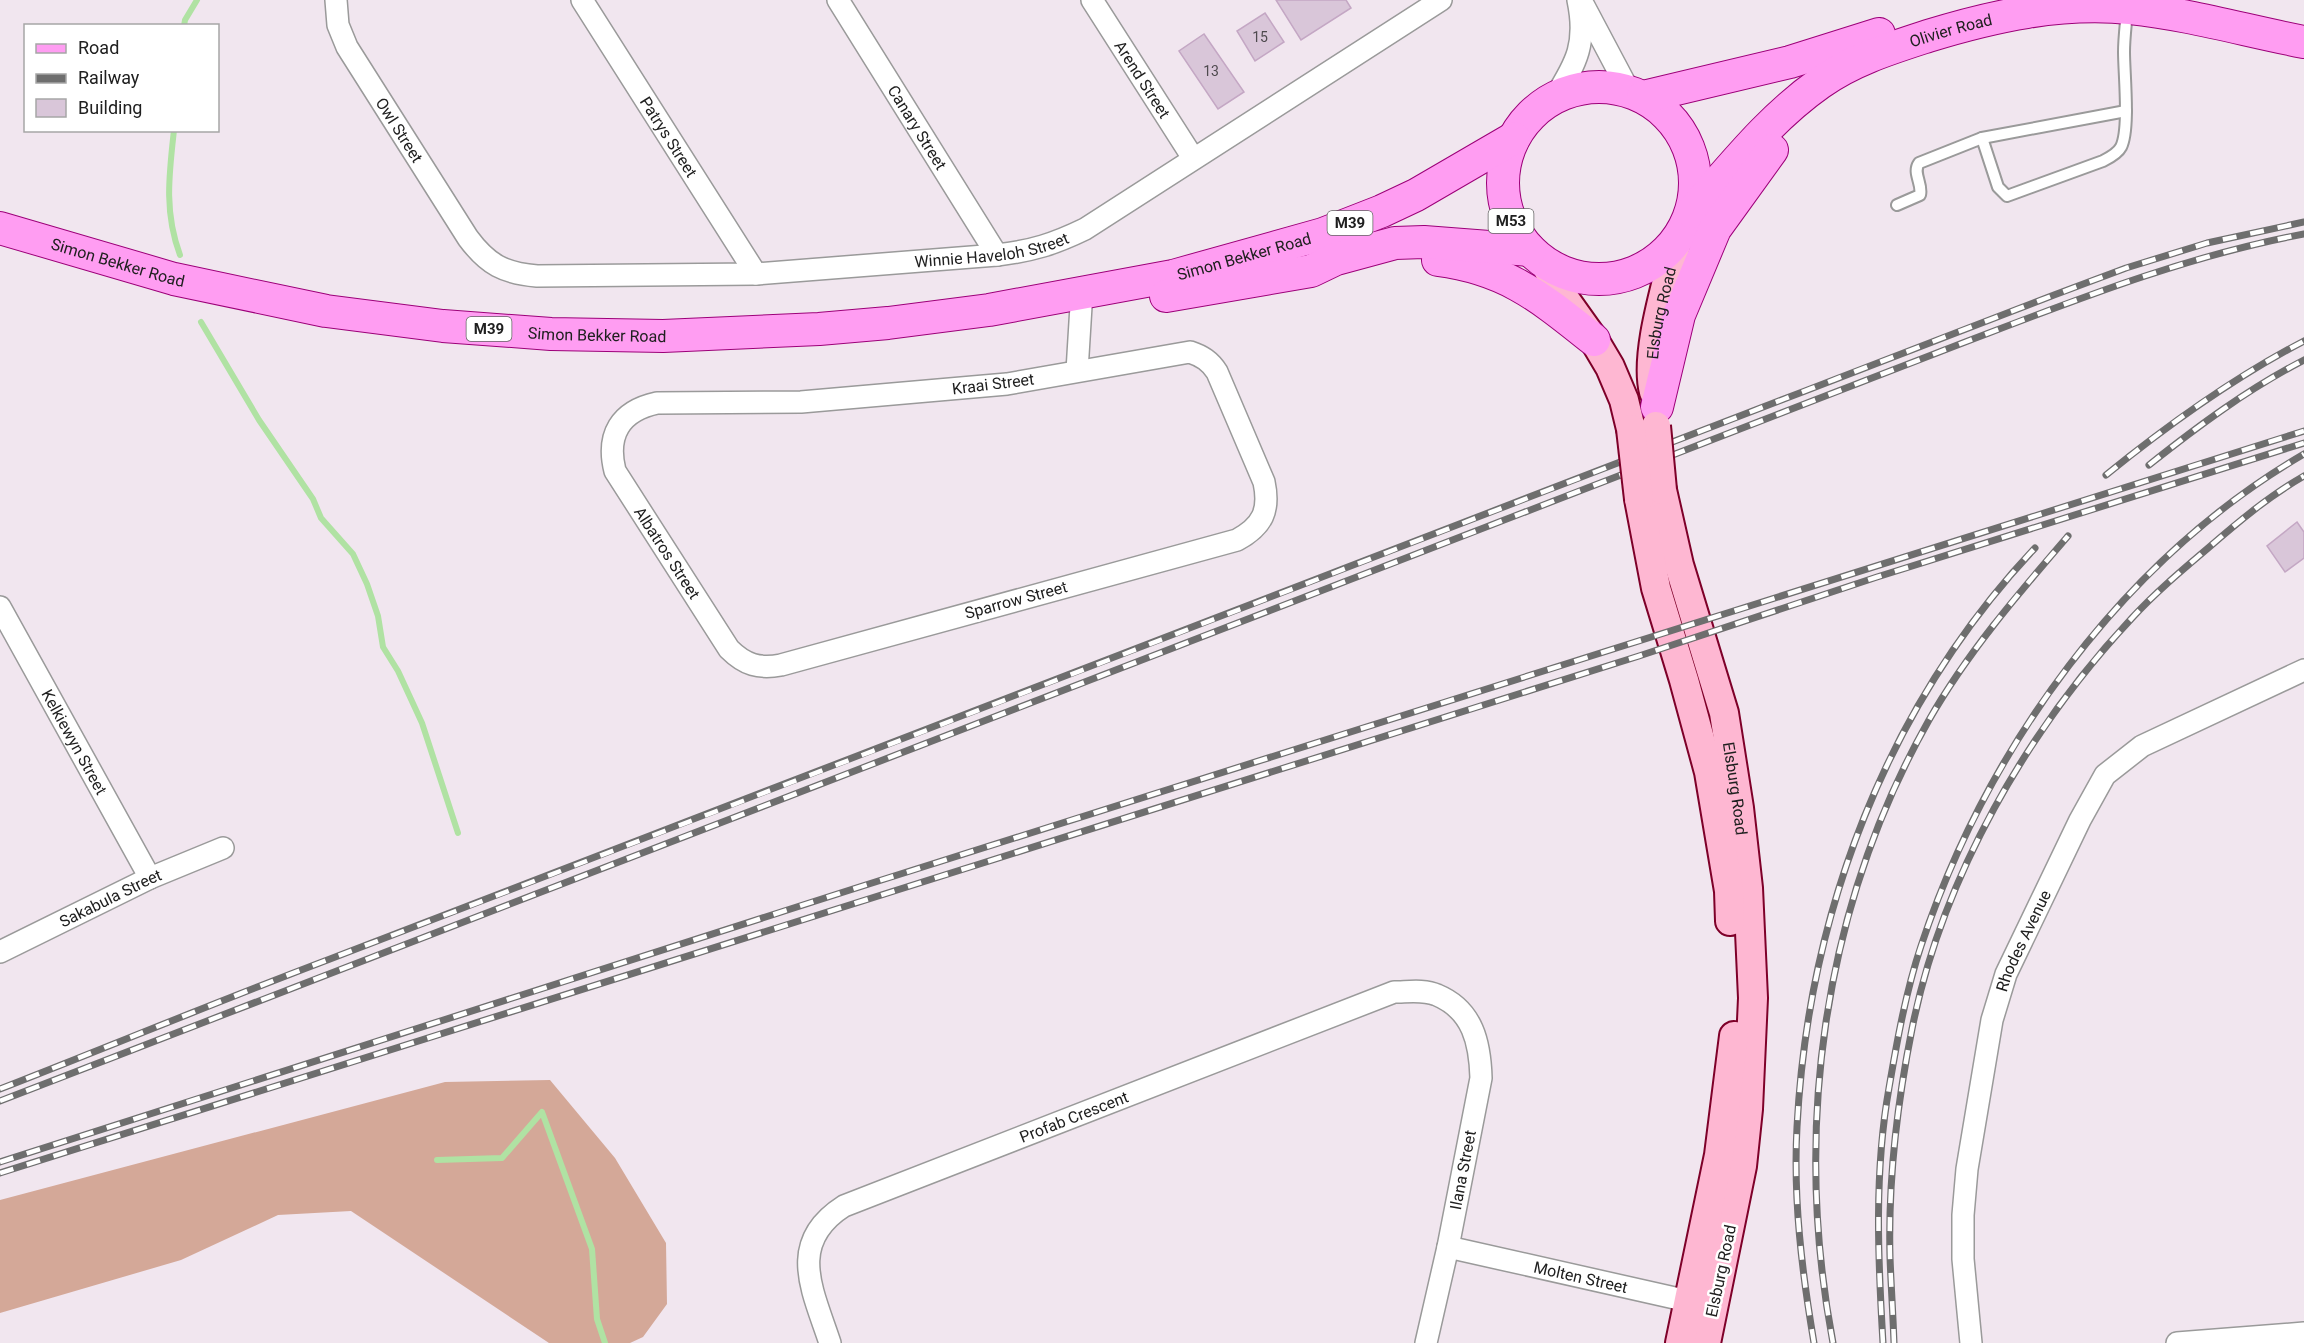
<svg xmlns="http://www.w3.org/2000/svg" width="2304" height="1343" viewBox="0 0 2304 1343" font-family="Roboto,sans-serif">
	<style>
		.forest { fill: #d4a898 }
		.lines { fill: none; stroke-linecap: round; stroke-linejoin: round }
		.stream { stroke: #b0e2a3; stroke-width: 6 }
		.building { fill: #d9c6d9; stroke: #c4a7c4; stroke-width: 1.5 }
		.lane-casing { stroke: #9a9a9a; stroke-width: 14 }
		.street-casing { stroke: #9a9a9a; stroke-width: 24 }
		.secondary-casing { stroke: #7e0029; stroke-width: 32 }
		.primary-casing { stroke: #9c0078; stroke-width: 34 }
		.lane { stroke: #fff; stroke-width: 10 }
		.street { stroke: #fff; stroke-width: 21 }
		.secondary { stroke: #feb7d2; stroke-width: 28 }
		.primary { stroke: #ff9df2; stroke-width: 32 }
		.rail-casing { stroke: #6e6e6e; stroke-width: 7 }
		.rail { stroke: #fff; stroke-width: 4.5; stroke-dasharray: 14; stroke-linecap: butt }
		.secondary-bridge-casing { stroke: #7e0029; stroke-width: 32; stroke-linecap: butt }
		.secondary-bridge { stroke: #feb7d2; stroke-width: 28 }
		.labels { text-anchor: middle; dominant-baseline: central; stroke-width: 5; stroke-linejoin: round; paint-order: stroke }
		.number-label { font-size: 14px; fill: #4e4a4e }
		.shield { fill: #fff; stroke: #636363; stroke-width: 1.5 }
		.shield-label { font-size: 15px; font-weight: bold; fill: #202020 }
		.street-label { font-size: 16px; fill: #202020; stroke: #fff }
	</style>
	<rect width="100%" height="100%" fill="#f1e6ef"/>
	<path class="forest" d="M550,1080l65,78 51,85 1,61 -24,33 -13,6h-81l-198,-132 -73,4 -97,45 -181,53v-113l445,-118z"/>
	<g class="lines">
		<g class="stream">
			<path d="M184,26l1,-6 12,-20"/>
			<path d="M174,130c-5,45 -10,82 6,125"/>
			<path d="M201,322l58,98 54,79 8,19 32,36 14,30 11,32 5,31 15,24 24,52 36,110"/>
			<path d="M437,1160l65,-2 40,-46 50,137 5,70 8,24"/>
		</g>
	</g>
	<g class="building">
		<path d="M1276,0h70l5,8 -50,32z"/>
		<path d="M1265,13l19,29 -29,19 -18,-30z"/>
		<path d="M1204,34l40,58 -26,17 -39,-58z"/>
		<path d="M2297,522l7,10v26l-19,14 -18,-26z"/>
	</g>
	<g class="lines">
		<g class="lane-casing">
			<g id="lane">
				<path d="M1982,138l144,-27"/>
				<path d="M1897,205l23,-10c3,-11 -8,-22 -1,-32l63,-25 16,49 9,9 96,-35c6,-3 15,-8 18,-14 9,-18 3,-73 3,-95 0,-14 2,-28 3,-42"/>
			</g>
		</g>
		<g class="street-casing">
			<g id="street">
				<path id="s1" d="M336,0l2,25 9,22 121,191c20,27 36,35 69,38l219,-2 241,-19c35,-4 57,-11 88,-26l356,-229"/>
				<path id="s2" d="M582,0l174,274"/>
				<path id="s3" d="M838,0l159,255"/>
				<path id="s4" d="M1092,0l101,158"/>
				<path d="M1584,6l45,85"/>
				<path d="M1555,97c22,-35 32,-54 23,-97"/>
				<path d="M1190,352c12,4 20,9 27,20l47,110c6,28 -1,44 -27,58l-456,125c-22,4 -36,0 -52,-16l-114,-178c-9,-36 5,-60 42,-68l144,-1 206,-18z"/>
				<path d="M1077,371l4,-65 5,-15"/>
				<path id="s5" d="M0,607l150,271"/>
				<path id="s6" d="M0,952l150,-74 73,-30"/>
				<path id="s7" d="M1448,1247l240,54 14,1"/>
				<path id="s8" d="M830,1343c-17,-52 -44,-100 14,-137l550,-214c13,0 30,-3 43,3 36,15 43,48 44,83l-33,169 -22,96"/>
				<path id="s9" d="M1971,1343l-8,-84v-44l4,-46 25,-149 14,-46 74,-154 25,-45 37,-29 162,-76"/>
				<path d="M2177,1343l127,-10"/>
			</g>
		</g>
		<g class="secondary-casing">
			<g id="secondary">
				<path d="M1545,263l12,25 37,52 16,27 14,33 7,29"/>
				<path id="s10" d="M1654,392c-10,-38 14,-111 23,-151"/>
				<path id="s11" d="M1662,490l17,75 45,148 15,95 9,80 5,110 -5,111 -6,57 -36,177"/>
				<path d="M1639,499l17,89 28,92 25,92 20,119 1,30"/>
				<path d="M1680,1343l39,-188 15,-119"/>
			</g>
		</g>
		<g class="primary-casing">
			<g id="primary">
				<circle cx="1599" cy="183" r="96"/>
				<path d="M1643,97l147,-35 89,-28"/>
				<path id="s12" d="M1692,212c40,-45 78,-94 128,-129 32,-23 71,-35 108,-47 65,-20 133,-35 202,-28 58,6 117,23 174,34"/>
				<path id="s13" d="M0,228l174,51 152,32 117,15 108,8 112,2 156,-7 69,-6 101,-13 184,-34 150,-42 59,-23 34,-16 98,-57"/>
				<path d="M1438,260c70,9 103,38 156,80"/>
				<path d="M1166,296l145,-25 25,-12 59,-16 29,-1 106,8"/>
				<path d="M1657,407l22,-92 36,-86 57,-79"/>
			</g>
		</g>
		<use href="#lane" class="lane"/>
		<use href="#street" class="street"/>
		<use href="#secondary" class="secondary"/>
		<use href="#primary" class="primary"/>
		<g class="rail-casing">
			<g id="rail">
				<path d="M2149,465c49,-39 99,-76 155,-105"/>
				<path d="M2106,475c63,-51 127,-97 198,-134"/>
				<path d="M0,1089c110,-43 219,-88 330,-130 575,-219 1149,-443 1724,-664l72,-27 81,-25 97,-21"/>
				<path d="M0,1101l1960,-757c113,-43 225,-88 344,-110"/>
				<path d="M0,1162l853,-273 1451,-458"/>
				<path d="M0,1173l1639,-517 238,-79 427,-134"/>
				<path d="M1814,1343c-12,-71 -21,-144 -17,-216 11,-214 90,-422 238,-579"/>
				<path d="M1833,1343c-40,-212 -11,-434 96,-623 38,-67 89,-126 139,-184"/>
				<path d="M1883,1343c-5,-84 -9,-171 6,-255 8,-47 17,-97 32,-142 66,-198 201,-386 383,-492"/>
				<path d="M1894,1343c-1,-29 -3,-58 -4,-86 -2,-76 7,-153 22,-228 30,-151 115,-299 220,-411 23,-25 49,-47 75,-69 31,-27 62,-53 97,-73"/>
			</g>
		</g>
		<use href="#rail" class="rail"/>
		<g class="secondary-bridge-casing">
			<g id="secondary-bridge">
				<path d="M1656,426l6,64"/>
				<path d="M1631,429l8,70"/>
			</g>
		</g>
		<use href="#secondary-bridge" class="secondary-bridge"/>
	</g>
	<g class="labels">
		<g class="number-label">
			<text x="1260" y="37">15</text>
			<text x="1211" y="71">13</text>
		</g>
		<g class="shield">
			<rect x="1488.5" y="209" width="45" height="24" rx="4.5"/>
			<rect x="1327.5" y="211" width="45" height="24" rx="4.5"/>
			<rect x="466.5" y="317" width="45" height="24" rx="4.5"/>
		</g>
		<g class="shield-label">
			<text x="1511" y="221">M53</text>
			<text x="1350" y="223">M39</text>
			<text x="489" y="329">M39</text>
		</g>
		<g class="street-label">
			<text stroke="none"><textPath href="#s12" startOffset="324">Olivier Road</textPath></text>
			<text stroke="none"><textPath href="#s4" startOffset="94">Arend Street</textPath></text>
			<text stroke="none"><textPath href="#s3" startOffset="150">Canary Street</textPath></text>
			<text stroke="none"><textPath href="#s1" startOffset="147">Owl Street</textPath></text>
			<text stroke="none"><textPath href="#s2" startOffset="162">Patrys Street</textPath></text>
			<text stroke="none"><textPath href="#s1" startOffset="813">Winnie Haveloh Street</textPath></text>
			<text stroke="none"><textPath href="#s13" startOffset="1263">Simon Bekker Road</textPath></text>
			<text stroke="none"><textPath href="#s13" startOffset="123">Simon Bekker Road</textPath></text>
			<text stroke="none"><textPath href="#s10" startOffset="80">Elsburg Road</textPath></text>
			<text stroke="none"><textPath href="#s13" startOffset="609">Simon Bekker Road</textPath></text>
			<text transform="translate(993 384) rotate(-7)">Kraai Street</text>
			<text transform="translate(667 553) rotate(57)">Albatros Street</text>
			<text transform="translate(1016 600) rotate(-15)">Sparrow Street</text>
			<text stroke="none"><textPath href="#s5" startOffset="154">Kelkiewyn Street</textPath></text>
			<text stroke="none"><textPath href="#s11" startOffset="308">Elsburg Road</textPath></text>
			<text stroke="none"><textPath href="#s6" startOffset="123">Sakabula Street</textPath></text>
			<text stroke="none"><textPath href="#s9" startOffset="411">Rhodes Avenue</textPath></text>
			<text stroke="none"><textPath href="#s8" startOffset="400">Profab Crescent</textPath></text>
			<text transform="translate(1463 1170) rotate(-79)">Ilana Street</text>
			<text transform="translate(1721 1271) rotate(-78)">Elsburg Road</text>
			<text stroke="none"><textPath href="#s7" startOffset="136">Molten Street</textPath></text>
		</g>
	</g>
	<rect x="24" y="24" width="195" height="108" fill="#ffffff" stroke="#a6a6a6" stroke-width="1.5"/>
	<rect x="36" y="44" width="30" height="9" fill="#ff9df2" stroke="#a6a6a6" stroke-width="1.5"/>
	<text x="78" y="54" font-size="18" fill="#202020">Road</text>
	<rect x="36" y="74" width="30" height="9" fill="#6e6e6e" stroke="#a6a6a6" stroke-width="1.5"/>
	<text x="78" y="84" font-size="18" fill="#202020">Railway</text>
	<rect x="36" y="99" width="30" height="18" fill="#d9c6d9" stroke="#a6a6a6" stroke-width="1.5"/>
	<text x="78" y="114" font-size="18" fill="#202020">Building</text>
</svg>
